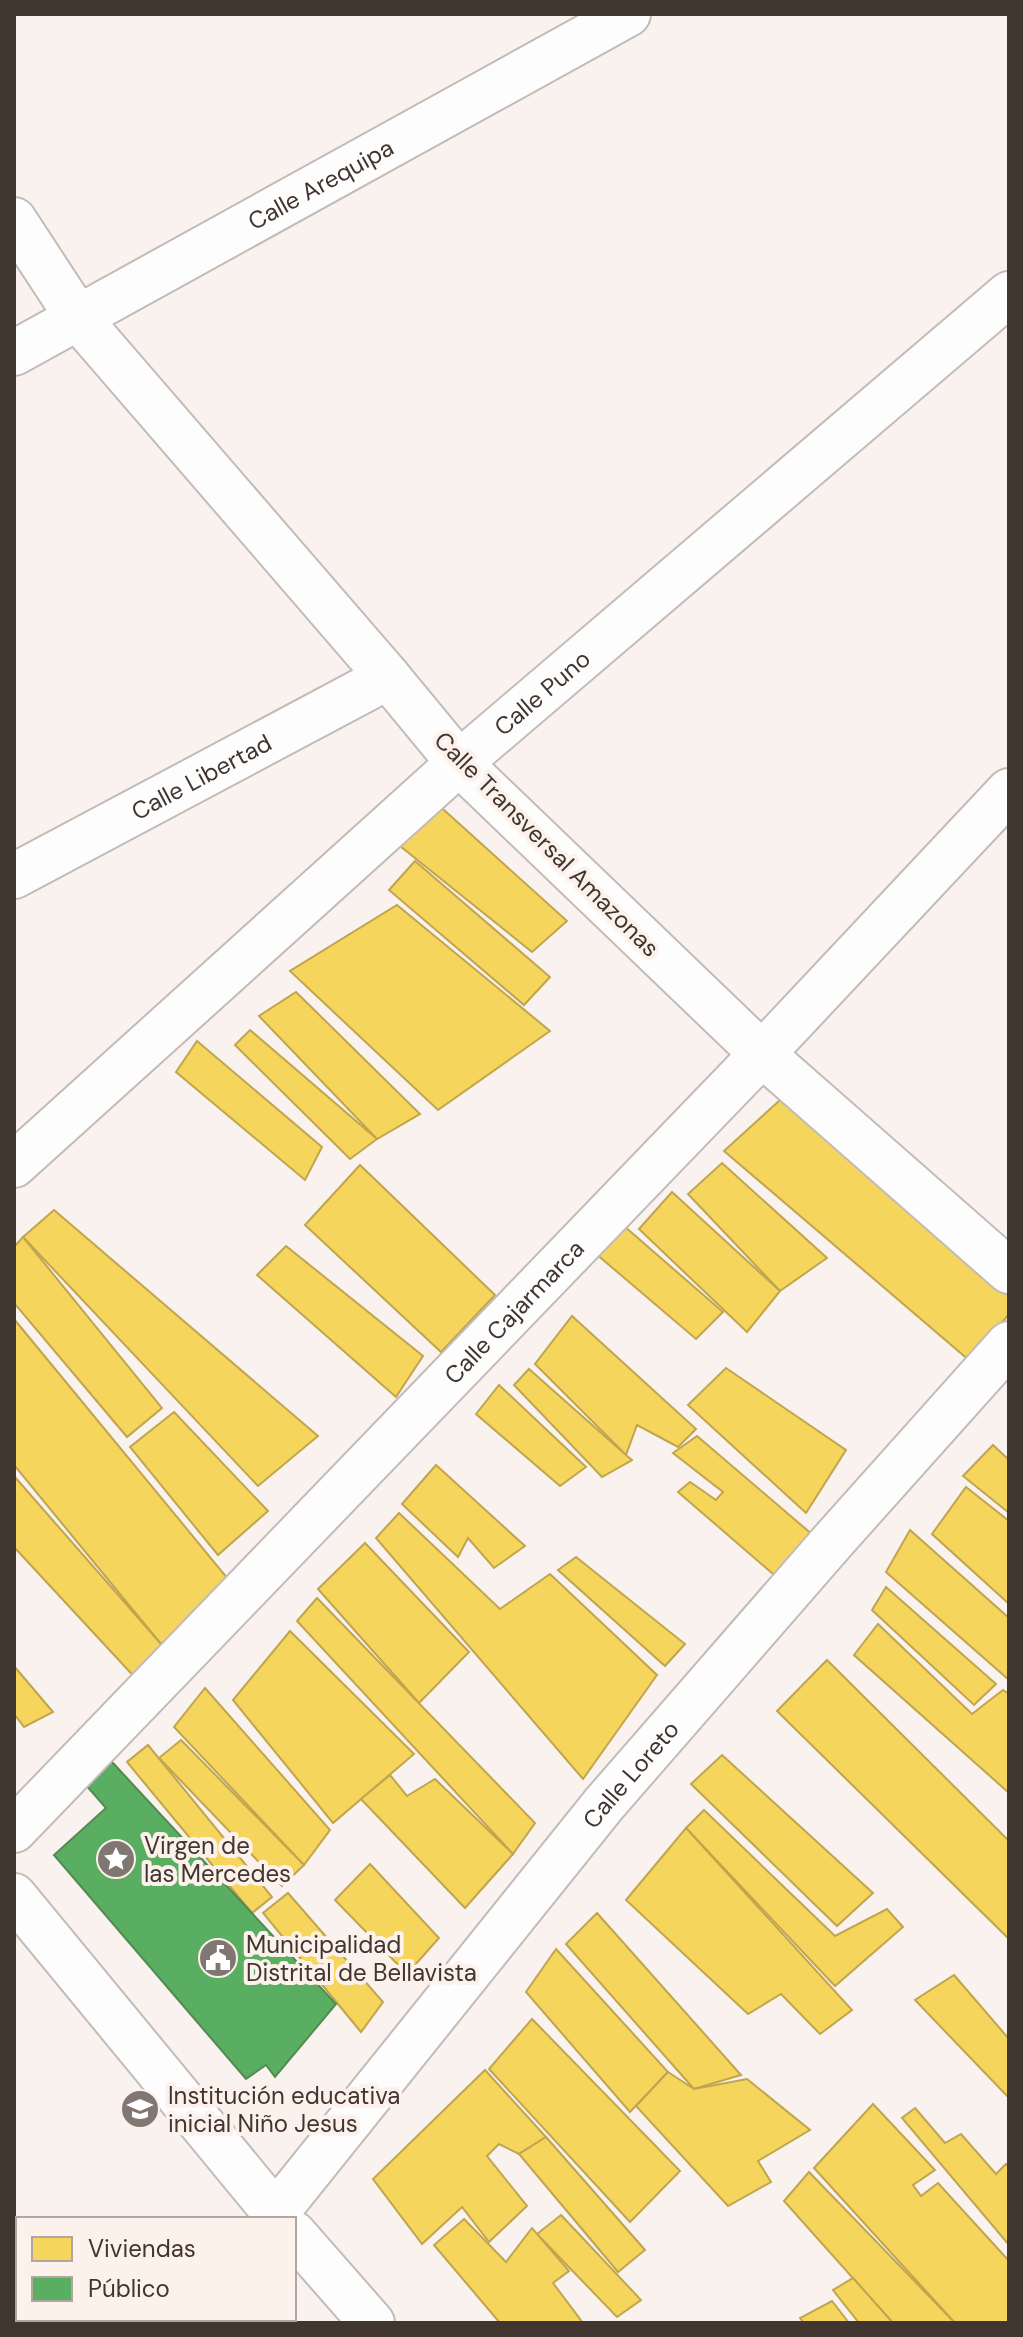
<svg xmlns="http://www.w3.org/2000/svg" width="1023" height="2337" viewBox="0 0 1023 2337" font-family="'DM Sans',sans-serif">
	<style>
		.homes { fill: #f6d55c; stroke: #c0a54e; stroke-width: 2 }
		.public { fill: #5aae61; stroke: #528a52; stroke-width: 2 }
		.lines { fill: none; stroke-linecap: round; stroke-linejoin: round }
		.minor-casing { stroke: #c3bbb7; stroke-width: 48 }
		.secondary-casing { stroke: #c3bbb7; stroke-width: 48 }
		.minor { stroke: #fefdfd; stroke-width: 44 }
		.secondary { stroke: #fefdfd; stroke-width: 44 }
		.labels { text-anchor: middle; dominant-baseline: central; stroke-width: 8; stroke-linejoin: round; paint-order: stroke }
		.street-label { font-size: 24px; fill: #41352f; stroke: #fdf1eb }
		.poi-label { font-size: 24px; fill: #41352f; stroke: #fdf1eb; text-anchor: start }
	</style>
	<rect width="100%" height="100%" fill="#f9f2ef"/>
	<g class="homes">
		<path d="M433,800l134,121 -35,31 -132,-106z"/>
		<path d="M415,861l135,116 -26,28 -135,-115z"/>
		<path d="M397,905l153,126 -112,79 -148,-139z"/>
		<path d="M296,992l124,122 -43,25 -118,-123z"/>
		<path d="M250,1030l127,109 -27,20 -115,-114z"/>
		<path d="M197,1041l125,106 -17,33 -129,-108z"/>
		<path d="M792,1089l217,203v22l-39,47 -246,-210z"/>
		<path d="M722,1163l105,95 -47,33 -92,-97z"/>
		<path d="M360,1165l135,130 -54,57 -136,-127z"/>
		<path d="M672,1192l108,99 -33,41 -108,-103z"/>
		<path d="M54,1210l264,226 -60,50 -235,-249z"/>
		<path d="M624,1226l99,86 -27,27 -101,-86z"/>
		<path d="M23,1237l139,171 -35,29 -113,-134v-56z"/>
		<path d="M286,1246l137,110 -27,41 -139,-122z"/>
		<path d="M572,1316l124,113 -18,18 -41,-22 -11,30 -91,-91z"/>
		<path d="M14,1319l219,266 -72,59 -147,-179z"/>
		<path d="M726,1368l120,82 -40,63 -118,-108z"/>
		<path d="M529,1369l97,86 6,5 -30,17 -88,-92z"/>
		<path d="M499,1385l87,82 -26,19 -84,-72z"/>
		<path d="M174,1412l94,99 -50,44 -88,-108z"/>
		<path d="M697,1436l117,100 -34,44 -102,-88 12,-10 26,18 7,-8 -50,-39z"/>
		<path d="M993,1445l16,15v53l-46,-37z"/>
		<path d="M436,1465l89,81 -31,22 -26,-30 -10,19 -56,-53z"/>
		<path d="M14,1476l147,168 -21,39 -126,-136z"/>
		<path d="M966,1487l43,34v83l-77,-70z"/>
		<path d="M399,1513l101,96 50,-35 107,101 -74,104 -207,-241z"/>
		<path d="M910,1530l99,88v62l-123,-108z"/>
		<path d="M365,1543l104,109 -50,51 -101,-114z"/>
		<path d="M576,1557l109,87 -20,22 -107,-96z"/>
		<path d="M886,1587l110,97 -22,21 -102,-95z"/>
		<path d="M317,1598l218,225 -22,31 -216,-233z"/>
		<path d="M878,1624l94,90 31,-24 6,4v99l-155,-138z"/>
		<path d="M290,1631l124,123 -81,69 -100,-123z"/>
		<path d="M827,1660l182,181v98l-232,-228z"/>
		<path d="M14,1666l39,46 -29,15 -10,-13z"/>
		<path d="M205,1688l125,142 -26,35 -130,-138z"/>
		<path d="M181,1740l123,125 -22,21 -123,-128z"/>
		<path d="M148,1745l124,152 -20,16 -125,-151z"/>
		<path d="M722,1755l151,138 -36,33 -146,-142z"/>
		<path d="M390,1775l17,21 28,-17 78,75 -48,54 -104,-109z"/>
		<path d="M704,1810l131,126 52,-27 16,18 -68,59 -149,-158z"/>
		<path d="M686,1828l166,182 -32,24 -39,-40 -33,20 -122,-114z"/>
		<path d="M370,1864l69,74 -32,36 -72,-74z"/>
		<path d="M288,1893l95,109 -22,30 -98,-119z"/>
		<path d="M597,1913l144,162 -47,14 -128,-145z"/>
		<path d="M556,1949l112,123 -38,40 -104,-120z"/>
		<path d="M954,1975l55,64v59l-94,-98z"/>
		<path d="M532,2019l148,152 -50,51 -141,-153z"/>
		<path d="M485,2070l61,67 -27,17 -20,-10 -12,12 40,50 -38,36 -27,-35 -40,37 -49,-65z"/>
		<path d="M668,2072l26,17 53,-10 63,51 -52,31 13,21 -43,24 -92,-100z"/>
		<path d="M873,2104l62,66 -22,15 8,11 17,-13 71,78v62h-54l-141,-155z"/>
		<path d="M915,2108l30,35 16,-9 35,40 10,-10 3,3v78l-107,-127z"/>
		<path d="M546,2137l99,113 -27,22 -99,-118z"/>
		<path d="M809,2172l146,151h-62l-109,-122z"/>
		<path d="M561,2215l80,85 -24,17 -80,-83z"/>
		<path d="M464,2219l42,43 26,-34 37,43 -16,12 30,40h-83l-66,-78z"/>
		<path d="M853,2278l40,45h-34l-26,-33z"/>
		<path d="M832,2301l17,22h-45l-4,-5z"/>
	</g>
	<path class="public" d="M101,1750l235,254 -61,73 -9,-12 -20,14 -192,-224 52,-47 -28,-32z"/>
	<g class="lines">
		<g class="minor-casing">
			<g id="minor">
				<path d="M14,220l64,98 310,359"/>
				<path id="s1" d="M14,353l614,-339"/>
				<path d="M14,1165l445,-402 303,291 247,217"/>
				<path id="s2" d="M14,1830l748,-776 247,-263"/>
				<path d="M14,1896l266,323"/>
				<path id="s3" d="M271,2219l333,-415 228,-262 177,-198"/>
				<path d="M294,2234l78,89"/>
				<path d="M182,2323l4,-4"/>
			</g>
		</g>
		<g class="secondary-casing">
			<g id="secondary">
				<path id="s4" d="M14,876l374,-199 71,86 550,-469"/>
			</g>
		</g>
		<use href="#minor" class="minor"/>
		<use href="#secondary" class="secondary"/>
	</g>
	<defs>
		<g id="sight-disc" transform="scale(2)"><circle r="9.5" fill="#817772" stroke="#fdf1eb"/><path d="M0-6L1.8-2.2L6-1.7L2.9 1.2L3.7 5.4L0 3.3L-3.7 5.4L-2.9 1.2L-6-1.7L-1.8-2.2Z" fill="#fff"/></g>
		<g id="civic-disc" transform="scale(2)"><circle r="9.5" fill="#817772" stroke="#fdf1eb"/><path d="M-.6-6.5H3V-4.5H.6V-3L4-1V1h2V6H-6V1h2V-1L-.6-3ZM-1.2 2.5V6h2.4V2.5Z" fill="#fff"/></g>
		<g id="school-disc" transform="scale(2)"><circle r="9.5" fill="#817772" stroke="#fdf1eb"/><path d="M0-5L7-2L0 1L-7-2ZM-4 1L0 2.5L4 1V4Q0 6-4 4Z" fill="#fff"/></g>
	</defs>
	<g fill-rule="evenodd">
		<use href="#sight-disc" x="116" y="1859"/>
		<use href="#civic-disc" x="218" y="1958"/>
		<use href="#school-disc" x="140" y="2109"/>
	</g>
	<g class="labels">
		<g class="street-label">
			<text stroke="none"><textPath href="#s1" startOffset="350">Calle Arequipa</textPath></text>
			<text stroke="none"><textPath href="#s4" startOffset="644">Calle Puno</textPath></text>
			<text stroke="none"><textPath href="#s4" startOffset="212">Calle Libertad</textPath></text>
			<text transform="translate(547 844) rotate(45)">Calle Transversal Amazonas</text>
			<text stroke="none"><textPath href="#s2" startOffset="720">Calle Cajarmarca</textPath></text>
			<text stroke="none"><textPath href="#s3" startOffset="572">Calle Loreto</textPath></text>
		</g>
		<g class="poi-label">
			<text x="144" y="1845">Virgen de<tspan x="144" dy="28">las Mercedes</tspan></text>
			<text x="246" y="1944">Municipalidad<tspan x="246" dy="28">Distrital de Bellavista</tspan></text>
			<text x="168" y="2095">Institución educativa<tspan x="168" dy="28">inicial Niño Jesus</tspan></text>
		</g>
	</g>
	<rect width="1023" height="2337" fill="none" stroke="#41352f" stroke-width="32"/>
	<rect x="16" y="2217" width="280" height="104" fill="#fdf1eb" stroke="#b2a6a0" stroke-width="2"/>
	<rect x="32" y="2237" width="40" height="24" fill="#f6d55c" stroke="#b2a6a0" stroke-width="2"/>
	<text x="88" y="2257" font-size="24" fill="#41352f">Viviendas</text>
	<rect x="32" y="2277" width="40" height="24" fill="#5aae61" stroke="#b2a6a0" stroke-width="2"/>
	<text x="88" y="2297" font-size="24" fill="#41352f">Público</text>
</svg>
